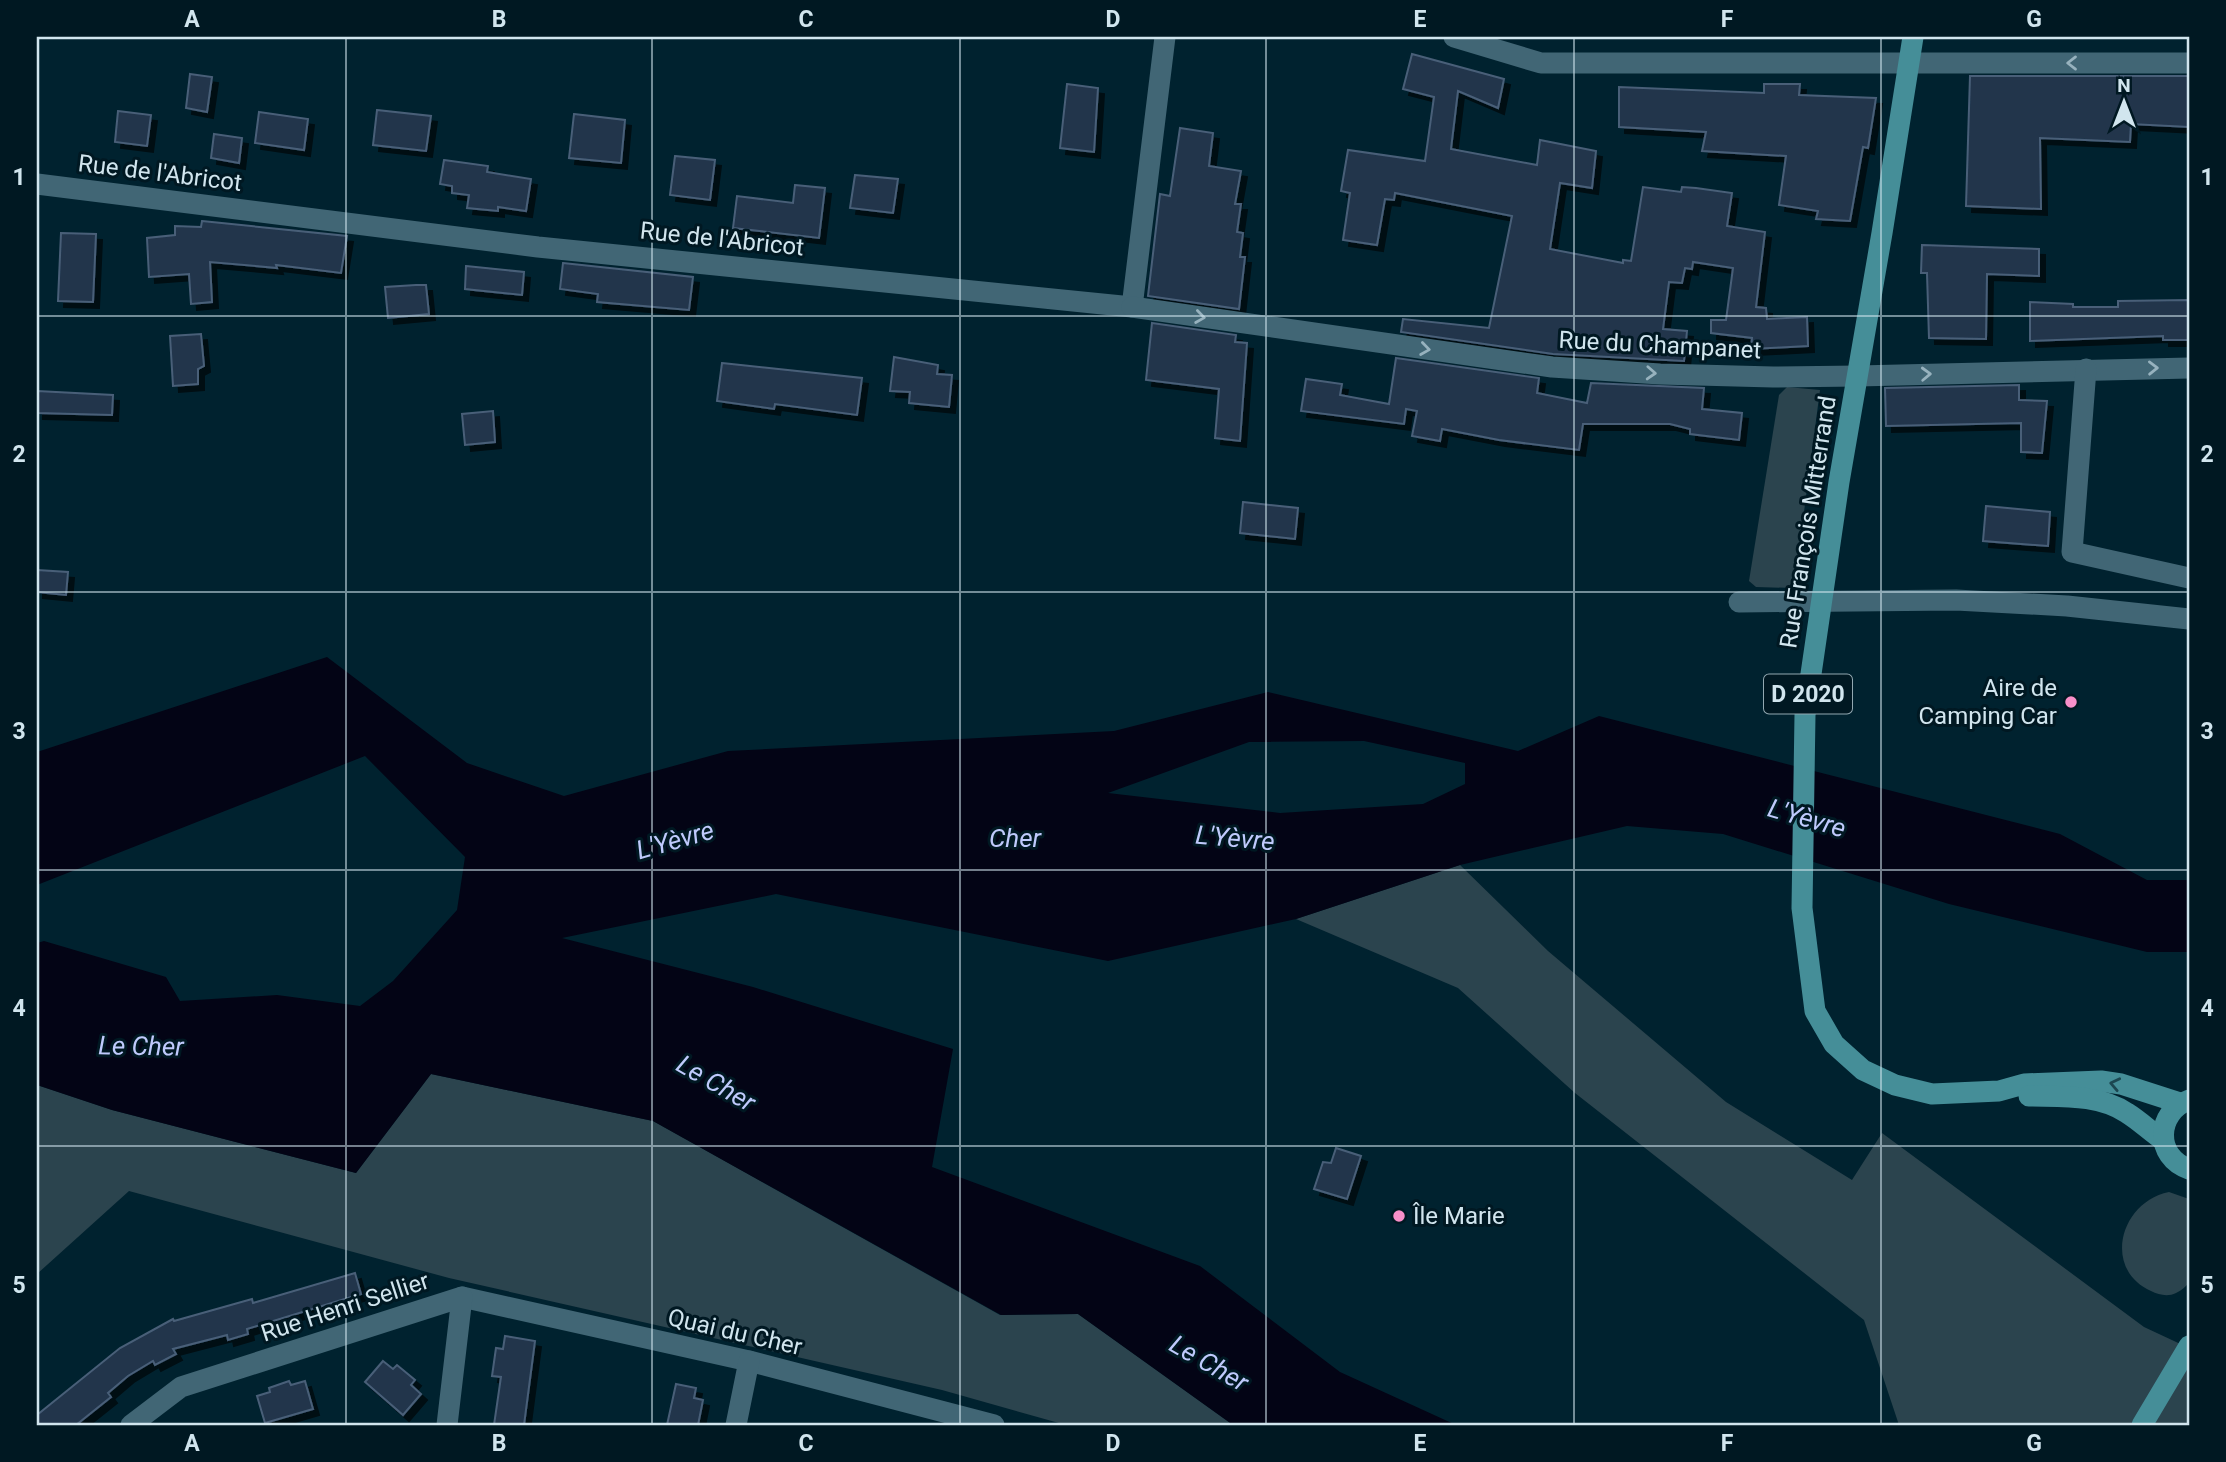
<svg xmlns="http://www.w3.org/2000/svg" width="2226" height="1462" viewBox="0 0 2226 1462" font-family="Roboto,sans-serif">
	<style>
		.green { fill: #2b444e }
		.water { fill: #030415; fill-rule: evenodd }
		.building { fill: #20354c; stroke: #495f78; stroke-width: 2; filter: url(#shadow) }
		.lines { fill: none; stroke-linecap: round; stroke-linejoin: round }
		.minor { stroke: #416675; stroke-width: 21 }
		.major { stroke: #458e98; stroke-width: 21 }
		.oneway { stroke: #97b2be }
		.oneway2 { stroke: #1c4751 }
		.grid { fill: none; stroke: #d1e5ee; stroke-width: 2; stroke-opacity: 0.55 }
		.poi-dot { fill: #f98fc9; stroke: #001822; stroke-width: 2.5 }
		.labels { text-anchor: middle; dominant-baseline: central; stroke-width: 6; stroke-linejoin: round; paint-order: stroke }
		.shield { fill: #001822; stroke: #92a8b1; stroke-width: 2 }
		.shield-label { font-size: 23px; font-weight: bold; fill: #d1e5ee }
		.street-label { font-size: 24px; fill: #d1e5ee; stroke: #001822 }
		.poi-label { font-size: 24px; fill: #d1e5ee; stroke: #001822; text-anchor: end }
		.water-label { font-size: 26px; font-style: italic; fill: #bfcafc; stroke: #001822 }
		.neatline { fill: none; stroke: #d1e5ee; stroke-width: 2.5 }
		.grid-label { font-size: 23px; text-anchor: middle; font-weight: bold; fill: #d1e5ee }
	</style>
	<defs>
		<filter id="shadow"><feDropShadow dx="6" dy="6" stdDeviation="0" flood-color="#0009"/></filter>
	</defs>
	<rect width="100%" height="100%" fill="#00222f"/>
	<g class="green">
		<path d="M1787,387l33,3 -26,198 -38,-1 -7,-6 30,-186z"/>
		<path d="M1460,865l88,86 178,151 126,78 30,-47 262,194 45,21v77h-290l-35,-105 -289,-227 -117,-105 -162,-69z"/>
		<path d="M431,1074l222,47 347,194 78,-1 155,111h-167l-124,-35 -493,-112 -320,-87 -92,83v-189l75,25 244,63z"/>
		<path d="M2169,1192l20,7v84c-3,3 -8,8 -13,10 -8,4 -17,2 -25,-2 -49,-22 -31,-89 18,-99z"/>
	</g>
	<path class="water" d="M327,657l140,106 97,33 164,-45 386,-20 154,-39 250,59 81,-35 461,118 87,46h42v72h-42l-198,-48 -226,-70 -96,-8 -167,39 -164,54 -188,42 -332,-67 -214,44 191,49 200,62 -21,118 268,99 140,106 116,53h-223l-155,-111 -77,1 -348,-194 -222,-47 -75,99 -244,-63 -75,-25v-142l7,-2 122,36 14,24 97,-6 83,11 33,-25 64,-71 8,-53 -100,-101 -328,129v-133zM1364,741l101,22v21l-42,20 -143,9 -172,-20 141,-51z"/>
	<g class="building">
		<path d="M1412,54l92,25 -6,29 -40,-17 -7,58 86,16 3,-25 56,11 -4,37 -32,-5 -10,66 73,14v-3l8,1 12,-74 38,5 1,-5 14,1 36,5 -5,33 38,6 -9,75 10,1 1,11 40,-2 1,29 -57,3 1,-11 -41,-5v-13h15l7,-52 -40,-6 -1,7 -7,-1 -3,15 -13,-1 -6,47 24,2 -3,30 -131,-7 -152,-22 2,-13 86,9 23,-112 -117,-23 -1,7 -9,-1 -8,46 -34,-5 7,-47 -9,-2 7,-41 77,11 9,-64 -31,-8z"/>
		<path d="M190,74l22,3 -5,35 -21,-4z"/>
		<path d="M1970,76h219v51l-58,-3 -1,18 -90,-4 1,71 -75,-3z"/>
		<path d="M1067,84l31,4 -4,64 -34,-4z"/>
		<path d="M1764,84h36l-1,11 77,3 -8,50 -5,-1 -13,74 -34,-2 2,-8 -39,-6 7,-49 -84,-5 4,-19 -87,-5v-40l145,6z"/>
		<path d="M377,110l54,6 -5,35 -53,-6z"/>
		<path d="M118,111l33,4 -4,31 -32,-4z"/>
		<path d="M259,112l49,7 -4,31 -49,-7z"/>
		<path d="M574,114l51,6 -4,43 -52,-5z"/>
		<path d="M1180,128l33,5 -4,33 32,5 -6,33h6l-4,28 6,1 -3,24h5l-6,52 -91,-13 12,-102 10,2z"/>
		<path d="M214,134l28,4 -3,25 -28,-5z"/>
		<path d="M675,156l40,4 -5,40 -40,-5z"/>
		<path d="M444,160l44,6 -1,6 44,7 -5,32 -28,-4v4l-31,-3 2,-13 -17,-2v-7l-12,-2z"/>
		<path d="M855,175l43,4 -5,34 -43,-5z"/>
		<path d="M795,185l30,3 -6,50 -86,-10 4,-32 56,7z"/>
		<path d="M202,221l145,15 -6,37 -65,-8 1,3 -67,-6 2,40 -21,2 -2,-30 -40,3 -2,-39 28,-3v-9l26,1z"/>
		<path d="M61,233l35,1 -3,68 -35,-1z"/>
		<path d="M1922,245l117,4v27l-52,-2 -1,65 -57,-1 -2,-65h-6z"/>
		<path d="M563,263l130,14 -4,33 -92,-8 1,-8 -38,-5z"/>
		<path d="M466,266l58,6 -2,23 -57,-6z"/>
		<path d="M416,285h10l3,29 -41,4 -3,-31z"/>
		<path d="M2189,300v40h-26v-4l-133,5v-39l43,2v3h45v-6z"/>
		<path d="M1152,323l84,12 -1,7 12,1 -7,98 -25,-3 4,-49 -73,-9z"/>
		<path d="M201,334l3,32 -6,3v15l-25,2 -3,-50z"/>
		<path d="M894,357l44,8 -1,9 15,1 -3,32 -40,-4 1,-11 -20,-1z"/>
		<path d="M1396,358l143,20 -2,15 50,10 4,-20 113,5 -2,21 40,4 -3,27 -49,-6v-5l-20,-5h-87l-4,26 -80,-10 -57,-11 -2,12 -28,-5 5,-25 -11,-2 -2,15 -103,-13 5,-32 36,5 -2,11 49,9z"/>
		<path d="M722,363l140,15 -5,37 -82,-11 -1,5 -57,-8z"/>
		<path d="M2019,385v15l28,1 -5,52 -21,-1v-29l-135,3 -1,-38z"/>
		<path d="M37,391l76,4 -1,20 -75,-2z"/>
		<path d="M493,411l2,31 -30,3 -3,-31z"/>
		<path d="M1243,502l55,6 -3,31 -55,-6z"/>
		<path d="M1986,506l64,6 -2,34 -65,-5z"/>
		<path d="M37,570l31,2 -2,23 -29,-3z"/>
		<path d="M1336,1148l25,8 -14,43 -33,-10 9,-27 8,1z"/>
		<path d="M355,1273l6,21 -114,35 1,5 -20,6 -1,-5 -54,14 3,5 -21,11 -2,-4 -25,15 -20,17 3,4 -35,28h-39v-10l83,-67 53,-29 1,2 78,-22 1,4z"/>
		<path d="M505,1336l30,5 -11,84h-30l7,-48 -9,-1 4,-28 7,1z"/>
		<path d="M383,1361l10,8 4,-4 18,15 -4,5 10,9 -18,21 -38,-33z"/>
		<path d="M289,1381l2,4 14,-4 8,28 -48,14 -8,-27 13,-4 -1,-4z"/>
		<path d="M676,1384l20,4 -2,10 9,2 -5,25h-31z"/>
	</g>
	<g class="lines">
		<g class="minor">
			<path d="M1454,37l87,26h648"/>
			<path d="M37,184l501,63 594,60 33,-270"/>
			<path d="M1132,307l420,60 108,7 113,3 85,-1 331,-8"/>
			<path d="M2086,369l-14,183 117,26"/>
			<path d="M1739,602l217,-2 111,6 122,13"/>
			<path d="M462,1297l287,64 245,64"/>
			<path d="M131,1425l50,-38 281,-90 -15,128"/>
			<path d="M736,1425l13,-64"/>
		</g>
		<g class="major">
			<path d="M1913,37l-31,196 -43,249 -34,233 -3,193 13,103 19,33 29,26 32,15 37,9 67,-3 25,-7 77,-3 20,3 59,19"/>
			<path d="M2029,1096c33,1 69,-2 98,17 13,8 24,19 36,27"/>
			<path d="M2189,1100c-33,12 -35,57 0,69"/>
			<path d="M2142,1425l47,-79"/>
		</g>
	</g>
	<defs><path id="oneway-chevron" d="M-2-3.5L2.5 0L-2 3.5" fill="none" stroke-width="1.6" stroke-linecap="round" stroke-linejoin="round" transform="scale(1.75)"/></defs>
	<g class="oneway">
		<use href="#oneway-chevron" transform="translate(2072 63) rotate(-180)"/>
		<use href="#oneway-chevron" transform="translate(1200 317) rotate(8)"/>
		<use href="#oneway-chevron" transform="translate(1425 349) rotate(8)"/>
		<use href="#oneway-chevron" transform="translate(2153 368) rotate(-1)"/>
		<use href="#oneway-chevron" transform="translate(1651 373) rotate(3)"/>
		<use href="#oneway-chevron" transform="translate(1926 374) rotate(-2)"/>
	</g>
	<use class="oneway2" href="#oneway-chevron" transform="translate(2115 1084) rotate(-168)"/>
	<path class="grid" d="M346,37v1388M652,37v1388M960,37v1388M1266,37v1388M1574,37v1388M1881,37v1388M37,316h2152M37,592h2152M37,870h2152M37,1146h2152"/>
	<g class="poi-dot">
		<circle cx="2071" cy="702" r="7"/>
		<circle cx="1399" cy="1216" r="7"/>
	</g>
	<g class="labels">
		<rect class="shield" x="1764" y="674.5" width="88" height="39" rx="5"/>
		<g class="shield-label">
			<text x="1808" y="694">D 2020</text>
		</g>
		<g class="street-label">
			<text transform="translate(160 173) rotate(7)">Rue de l'Abricot</text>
			<text transform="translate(722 239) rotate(6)">Rue de l'Abricot</text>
			<text transform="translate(1660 345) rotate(3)">Rue du Champanet</text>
			<text transform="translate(1808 522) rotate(-81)">Rue François Mitterrand</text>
			<text transform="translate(345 1307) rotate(-18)">Rue Henri Sellier</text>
			<text transform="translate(735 1332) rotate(13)">Quai du Cher</text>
		</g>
		<g class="poi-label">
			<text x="2057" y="688">Aire de<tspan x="2057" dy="28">Camping Car</tspan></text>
			<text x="1413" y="1216" text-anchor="start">Île Marie</text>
		</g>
		<g class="water-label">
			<text transform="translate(1807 818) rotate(16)">L'Yèvre</text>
			<text x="1015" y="838">Cher</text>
			<text transform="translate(1235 838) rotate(5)">L'Yèvre</text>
			<text transform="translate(675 840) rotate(-16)">L'Yèvre</text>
			<text transform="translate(141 1046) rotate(1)">Le Cher</text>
			<text transform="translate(716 1083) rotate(30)">Le Cher</text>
			<text transform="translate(1209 1363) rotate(30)">Le Cher</text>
		</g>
	</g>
	<rect width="2226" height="1462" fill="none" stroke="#001822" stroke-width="77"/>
	<g transform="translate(2124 102)" stroke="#001822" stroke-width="5" paint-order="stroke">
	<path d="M0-5L12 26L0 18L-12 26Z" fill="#d1e5ee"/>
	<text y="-10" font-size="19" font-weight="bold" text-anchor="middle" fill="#d1e5ee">N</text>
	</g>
	<rect x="38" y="38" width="2150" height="1386" class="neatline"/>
	<g class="grid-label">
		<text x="192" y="27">A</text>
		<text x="499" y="27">B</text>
		<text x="806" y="27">C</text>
		<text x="1113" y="27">D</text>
		<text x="1420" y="27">E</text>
		<text x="1727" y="27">F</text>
		<text x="2034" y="27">G</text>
		<text x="19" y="185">1</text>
		<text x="2207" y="185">1</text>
		<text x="19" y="462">2</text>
		<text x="2207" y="462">2</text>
		<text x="19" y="739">3</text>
		<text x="2207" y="739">3</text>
		<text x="19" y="1016">4</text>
		<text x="2207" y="1016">4</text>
		<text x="19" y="1293">5</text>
		<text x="2207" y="1293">5</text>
		<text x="192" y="1451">A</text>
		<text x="499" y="1451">B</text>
		<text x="806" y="1451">C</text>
		<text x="1113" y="1451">D</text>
		<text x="1420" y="1451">E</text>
		<text x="1727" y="1451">F</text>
		<text x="2034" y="1451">G</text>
	</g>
</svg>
